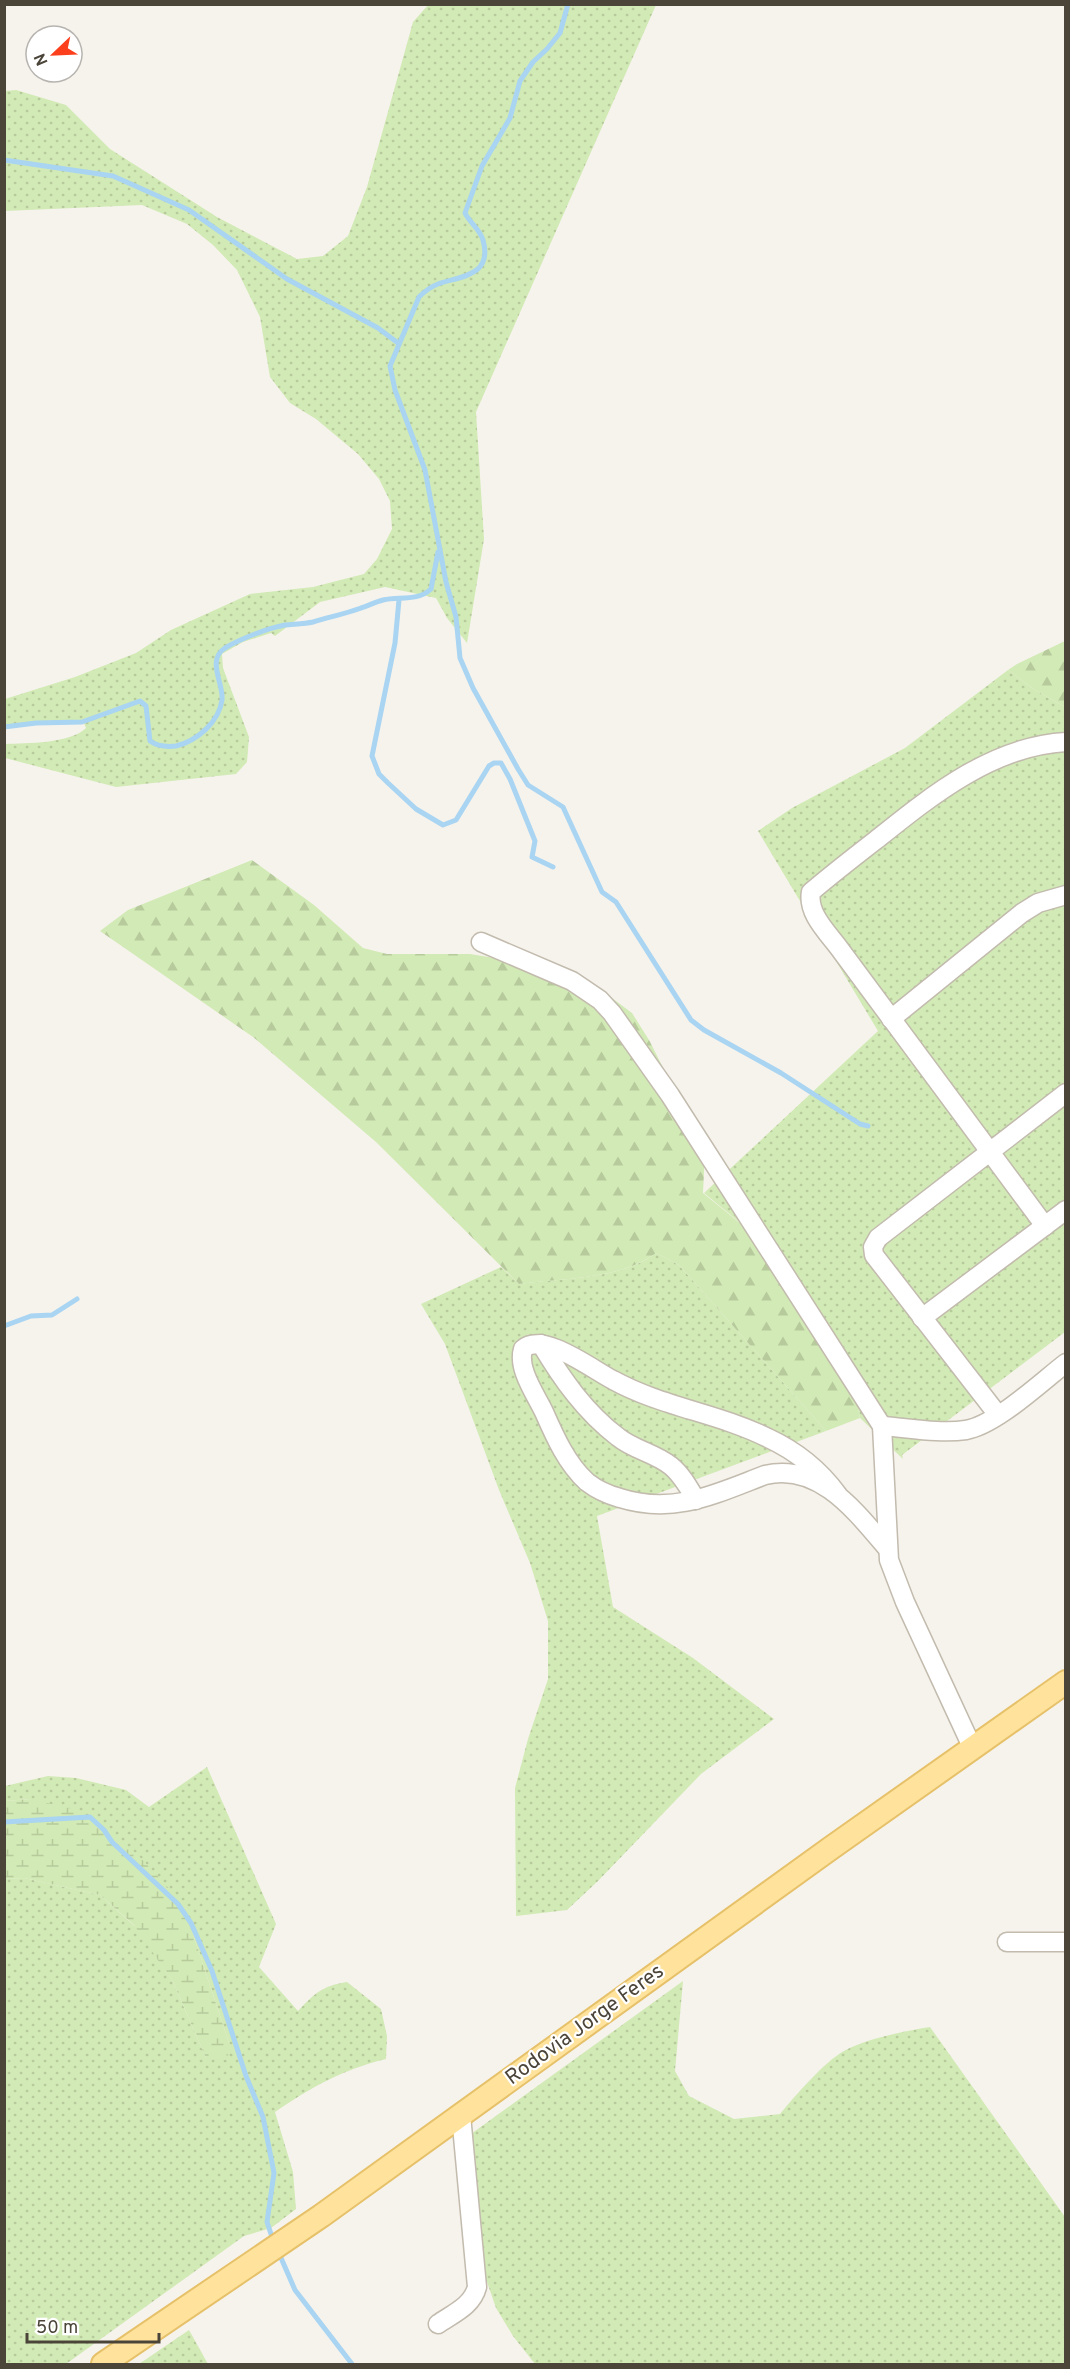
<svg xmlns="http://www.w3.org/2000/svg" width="1070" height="2369" viewBox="0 0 1070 2369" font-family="Overpass,sans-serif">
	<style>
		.grass { fill: url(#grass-dots) }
		.forest { fill: url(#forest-firs) }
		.wetland { fill: url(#wetland-marsh) }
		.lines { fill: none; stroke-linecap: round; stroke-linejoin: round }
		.stream { stroke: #a9d4f2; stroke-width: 5 }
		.minor-casing { stroke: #c2bbae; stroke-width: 21 }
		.major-casing { stroke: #e6c16a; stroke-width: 26 }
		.minor { stroke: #fff; stroke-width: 18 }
		.major { stroke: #ffe39c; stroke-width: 22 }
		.labels { text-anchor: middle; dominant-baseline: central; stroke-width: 4.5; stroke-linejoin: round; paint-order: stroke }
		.street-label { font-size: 21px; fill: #4b4439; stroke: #fff }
	</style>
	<defs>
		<pattern id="grass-dots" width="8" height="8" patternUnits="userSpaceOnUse" patternTransform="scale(1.5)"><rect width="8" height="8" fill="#d2eab5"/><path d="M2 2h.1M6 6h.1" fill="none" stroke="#b6ca9c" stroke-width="1.8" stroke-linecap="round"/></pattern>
		<pattern id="forest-firs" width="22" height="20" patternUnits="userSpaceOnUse" patternTransform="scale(1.5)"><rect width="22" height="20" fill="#d2eab5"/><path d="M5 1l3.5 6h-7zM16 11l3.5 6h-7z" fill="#b6ca9c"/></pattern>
		<pattern id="wetland-marsh" width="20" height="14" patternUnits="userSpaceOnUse" patternTransform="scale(1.5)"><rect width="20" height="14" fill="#d2eab5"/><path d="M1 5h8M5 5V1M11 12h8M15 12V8" fill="none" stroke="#b6ca9c"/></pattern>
	</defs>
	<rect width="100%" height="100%" fill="#f6f3ec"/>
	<g class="grass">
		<path d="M429,4l227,1 -180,407 8,127 -17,104 -20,-25 -11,-20 -51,-11 -65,15 -45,34 -4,-3 -28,9 -21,12 1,14 26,69 -2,25 -11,12 -120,13 -111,-29v-14c21,-1 65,0 81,-16l-3,-7 -78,5v-27l70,-22 61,-24 35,-23 79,-36 63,-7 51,-13 13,-15 15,-30 -2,-28 -11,-22 -21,-25 -42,-35 -26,-16 -20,-26 -10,-60 -23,-47 -24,-25 -26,-21 -45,-19 -137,6v-120l11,-1 50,15 44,44 107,68 80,42 26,-3 25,-20 19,-49 46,-165z"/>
		<path d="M1008,670l27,20 30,17v625l-163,123 1,4 -43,-41 -7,-35 -74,-128 -75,-62 174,-162 -120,-200 34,-23 113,-60z"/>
		<path d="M656,1253l23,12 147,166 -229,85 16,91 80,51 81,61 -73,55 -103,107 -31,29 -51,6 -1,-128 13,-49 20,-60v-58l-18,-58 -31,-73 -54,-146 -24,-40 80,-37 18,17c42,-6 102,-4 137,-31z"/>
		<path d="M207,1767l69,157 -17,43 39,44c17,-18 24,-25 49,-29l34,27 6,27 -1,23c-44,11 -73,27 -111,53l18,60 3,37 -25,19 -27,8 -178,128h-61v-485l19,-1 76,17 38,34 35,53 33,76 23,-15 -36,-109 -163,-135 -25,2v-15l43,-10 28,2 50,12 23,17z"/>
		<path d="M683,1981l-8,90 14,25 45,23 46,-5c15,-18 44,-52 64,-63 21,-12 61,-20 86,-24l135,190v147h-530l-22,-28 -17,-28 -11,-32 -5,-56 -16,-81z"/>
		<path d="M189,2330l19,34h-69z"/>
	</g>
	<g class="forest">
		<path d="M1065,641v66l-30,-17 -27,-20 9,-6z"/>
		<path d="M252,860l62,45 49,43 24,6h83l37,6 49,20 52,15 24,18 17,27 56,110 -2,43 76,62 74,128 7,35 -34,13 -147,-166 -23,-12c-36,27 -94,25 -137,31l-143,-142 -123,-105 -153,-106 28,-21z"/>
	</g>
	<path class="wetland" d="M30,1799l47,11 60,44 39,42 17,38 36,109v10l-4,7 -19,-2 -33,-76 -39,-57 -34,-30 -76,-17 -19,1v-78z"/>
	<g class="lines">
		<g class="stream">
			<path d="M568,4l-8,29 -13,16 -14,13 -13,19 -10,37 -28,48 -17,47c4,9 15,16 18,27 10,36 -22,36 -45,44 -8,3 -13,7 -19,13l-29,69 5,24 30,80 21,112 10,35 4,41 13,30 45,81 10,16 35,22 39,85 14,10 75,118 13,10 77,43 79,51 8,2"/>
			<path d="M4,160l109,16 76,34 98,69 91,49 20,15"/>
			<path d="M399,600l-4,43 -23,113 7,18 9,9 28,26 27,16 13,-5 33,-54 5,-3h7l9,16 25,62 -3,16 21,10"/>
			<path d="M4,727l32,-4 46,-1 58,-21 6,5 4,35c7,5 17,6 26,5 21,-5 43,-24 46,-46 2,-16 -16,-40 3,-52 15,-9 43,-20 60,-23 9,-1 19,-1 28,-3 16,-5 32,-8 48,-14 7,-2 14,-6 22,-8 16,-4 34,2 48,-11l7,-37"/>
			<path d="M4,1326l27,-10 21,-1 25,-16"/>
			<path d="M4,1822l86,-5 14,13 8,12 66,62 13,19 21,48 34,105 17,41 11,56 -7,49 6,18"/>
			<path d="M278,2251l17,39 57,74"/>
		</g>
		<g class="minor-casing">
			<g id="minor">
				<path d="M481,942l91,39 28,19 12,13 58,82 212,331 7,134 16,42 68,147"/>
				<path d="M891,1019l131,-106 16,-10 28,-8"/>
				<path d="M1045,1226l-206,-278c-12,-16 -32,-35 -28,-56 21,-18 43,-35 65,-52 55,-44 116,-94 190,-98"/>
				<path d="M922,1318l144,-108"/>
				<path d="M541,1344c21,35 44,68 77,93 16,13 37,16 53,29 11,9 18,22 25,34"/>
				<path d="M998,1415l-124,-160 -1,-8 5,-9 188,-145"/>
				<path d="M882,1426c27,2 58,8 84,4 30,-5 75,-48 100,-67"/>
				<path d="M838,1495c-19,-26 -42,-44 -70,-57 -50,-25 -106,-31 -155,-58 -20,-10 -70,-49 -90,-31 -6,20 13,46 21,63 11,25 23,52 43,70 9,7 22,13 33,16 54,17 95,-4 145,-23 54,-13 91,37 122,73"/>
				<path d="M1007,1942h59"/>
				<path d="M438,2324c16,-11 34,-18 39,-37l-16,-172"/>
			</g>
		</g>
		<g class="major-casing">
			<path id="major" d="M103,2364l218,-148 510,-368 235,-166"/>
		</g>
		<use href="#minor" class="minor"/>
		<use href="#major" class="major"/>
	</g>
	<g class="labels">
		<g class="street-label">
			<text transform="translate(585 2025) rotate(-36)">Rodovia Jorge Feres</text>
		</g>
	</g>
	<rect width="1070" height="2369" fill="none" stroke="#4b4439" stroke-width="12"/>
	<g transform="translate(54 54) rotate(247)"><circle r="28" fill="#ffffff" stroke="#b7b4b0" stroke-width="1.5"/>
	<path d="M0-4.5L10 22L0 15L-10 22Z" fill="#fc3f1d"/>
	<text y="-9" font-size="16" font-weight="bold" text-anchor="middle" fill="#4b4439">N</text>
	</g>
	<path d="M27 2333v9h132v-9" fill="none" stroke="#4b4439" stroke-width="3"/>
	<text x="36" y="2333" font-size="18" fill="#4b4439" stroke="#ffffff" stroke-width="4.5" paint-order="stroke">50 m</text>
</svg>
